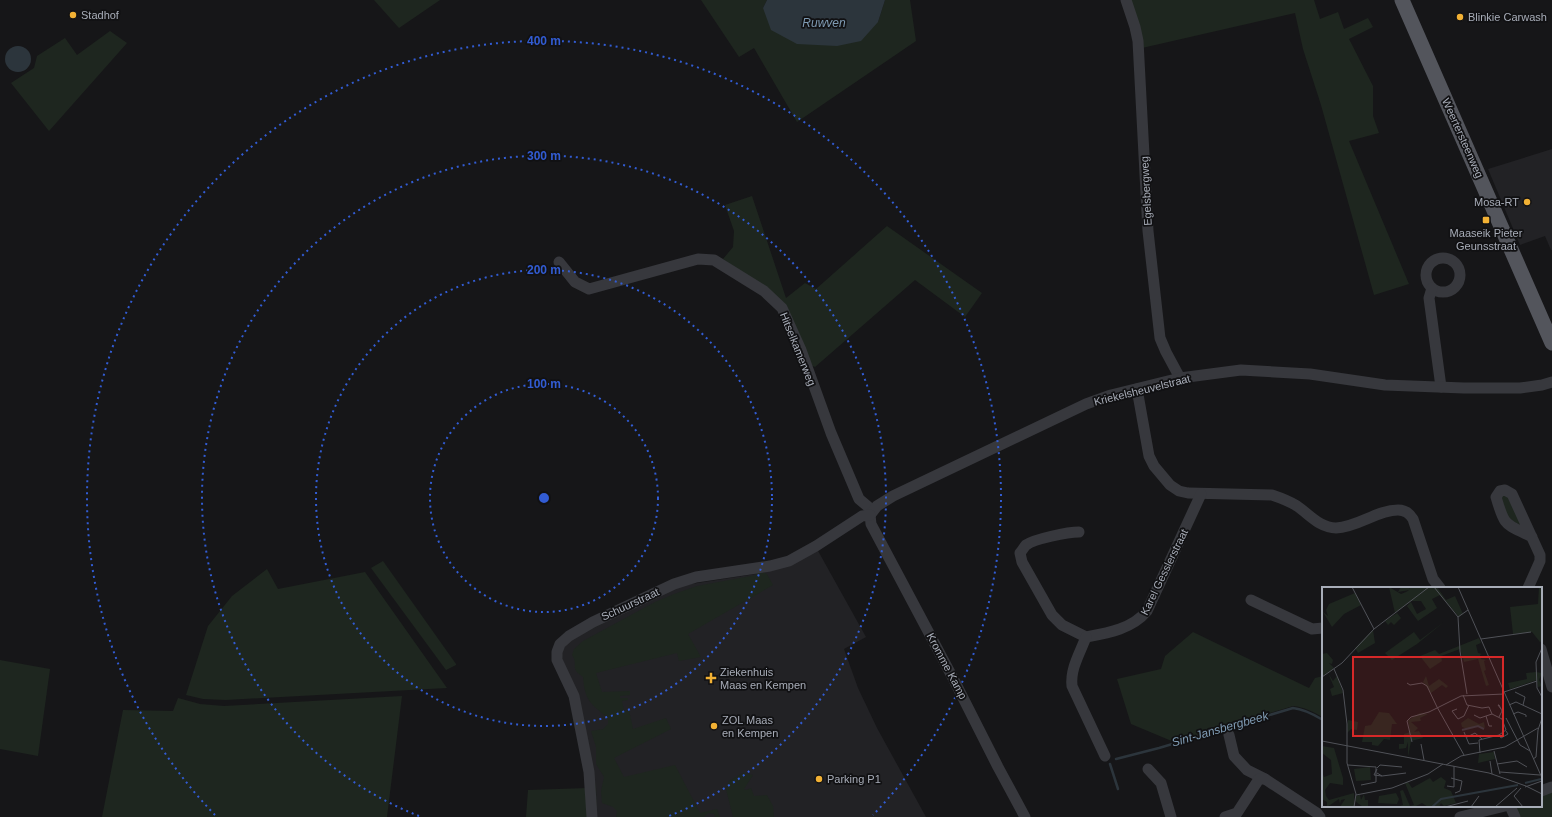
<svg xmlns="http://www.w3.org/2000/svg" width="1552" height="817" viewBox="0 0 1552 817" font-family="Arial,sans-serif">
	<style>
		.built { fill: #222225 }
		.green { fill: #1e261f }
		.water { fill: #2c353c }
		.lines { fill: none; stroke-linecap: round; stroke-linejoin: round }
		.stream { stroke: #2c353c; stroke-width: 2.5 }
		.minor { stroke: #37383d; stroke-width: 11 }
		.major { stroke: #53555c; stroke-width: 15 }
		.ring { fill: none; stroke: #325cd3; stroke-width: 2; stroke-dasharray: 2 4 }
		.poi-dot { fill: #f2b134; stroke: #111113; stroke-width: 1.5 }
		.labels { text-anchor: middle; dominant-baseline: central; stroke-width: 3.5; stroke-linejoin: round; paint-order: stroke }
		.poi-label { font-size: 11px; fill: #a8adb8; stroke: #111113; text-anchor: start }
		.street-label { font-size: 11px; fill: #a8adb8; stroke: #111113 }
		.water-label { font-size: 12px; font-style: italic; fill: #7f9bb3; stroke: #111113 }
		.inset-river { fill: none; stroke: #2c353c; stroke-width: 2 }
		.inset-road { fill: none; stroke: #505258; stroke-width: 1 }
		.view { fill: #d62828; fill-opacity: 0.15; stroke: #d62828; stroke-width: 2 }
		.inset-edge { fill: none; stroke: #a8adb8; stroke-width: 2 }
		.centre { fill: #325cd3; stroke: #111113; stroke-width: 2 }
		.ring-label { font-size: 12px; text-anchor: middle; font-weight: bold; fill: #325cd3; stroke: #111113; stroke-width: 3.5; stroke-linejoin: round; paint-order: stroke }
	</style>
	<rect width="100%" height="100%" fill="#161618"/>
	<g class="built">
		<path d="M1552,149v101h-1l-6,-14 -25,9 -32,-76z"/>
		<path d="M817,549l49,88 -22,12 14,39 19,40 49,89h-332l-31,-150 -2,-22 28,-17 89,-42 78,-12z"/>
	</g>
	<g class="green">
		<path d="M374,0h66l-41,28z"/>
		<path d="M701,0h66l-4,8 115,14 7,-22h25l6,41 -119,81 -43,-74 -15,9z"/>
		<path d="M1129,0h185l6,19 18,-7 6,17 24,-11 5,9 -24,12 24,47v30l6,17 -30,8 60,143 -35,11 -53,-190 -18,-56 -8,-36 -153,35z"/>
		<path d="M110,31l17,12 -78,88 -38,-48 23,-15 3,-12 28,-18 12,17z"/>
		<path d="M752,196l34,102 19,-15 11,6 71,-63 95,67 -17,24 -50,-37 -100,87 -7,-3 -25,-61 -60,-44 10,-12 1,-16 -9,-26z"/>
		<path d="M1505,492l19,36 -19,-12 -4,-23z"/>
		<path d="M383,561l73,103v1l-10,5 -75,-102z"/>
		<path d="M267,569l11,20 87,-17 82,116 -221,12 -23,-1 -17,-4 22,-69 24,-30z"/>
		<path d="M759,570l8,4 6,11 -85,49 13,23 -22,4 -2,-8 -81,20 6,19 28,-1v4l-10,1v2h8v2l-6,1 2,10 5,-1 4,19 33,-11 5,11 -57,29 10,19 51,-12 25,48 17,-4 3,8h-5l-1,-3 -6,-1 -4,4h-88l1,-6 -4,-4 -11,-4 -1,-12 3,-14 -8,-13v-17l-5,-16 12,-2 5,-5v-6c-18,-15 -23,-17 -25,-41 -2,-2 -6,-4 -7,-6 -3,-5 1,-9 -4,-16l2,-6 9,-8 72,-39 19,-8 23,-8 59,-11 -1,-3 -54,7 -31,10 -100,51 -5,5 -3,6v13l14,24 9,40 11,60 1,29h-2l-3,-42 -16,-80 -17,-34v-9l3,-8 8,-7 44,-23 58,-28 23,-8z"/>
		<path d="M1193,632l116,56 6,-10 8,-2v41c-10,-5 -19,-10 -30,-11l-119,36 -43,-18 -14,-45 44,-10 4,-13z"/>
		<path d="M0,660l50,9 -12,87 -38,-7z"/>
		<path d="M402,696l-15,121h-285l21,-107 50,1 5,-13 22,6 24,2z"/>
		<path d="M743,773l10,2 -9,14 2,1 5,-2 3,8 13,-1 6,11 1,11h-41l-7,-28 3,-8z"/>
		<path d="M588,788l3,29h-65l2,-27z"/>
		<path d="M1552,790v27h-35l-1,-8 2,-3h23v-11z"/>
	</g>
	<g class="water">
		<path d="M767,0h118l-7,22 -17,19 -24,5 -40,-2 -26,-14 -8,-22z"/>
		<circle cx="18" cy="59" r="13"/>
	</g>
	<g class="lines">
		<g class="stream">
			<path d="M1116,759l43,-11 134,-40c11,1 20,6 30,12"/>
			<path d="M1110,764l8,25"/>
		</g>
		<g class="minor">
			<path d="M1126,0l9,27 3,14 10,190 12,107 6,14 14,26"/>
			<circle cx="1443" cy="275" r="17"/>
			<path d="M559,262l16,20 14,7 109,-30 16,1 50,31 18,17 19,42 30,83 28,66 13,11"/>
			<path d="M1432,288l-3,10 12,89"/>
			<path d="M1137,389l12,67 5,10 16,19 9,6 9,2 84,2c9,3 17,6 25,11 13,9 23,22 39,22 22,-1 41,-18 62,-18 7,0 12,4 15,9l20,60 7,9"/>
			<path d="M870,515l7,-9 16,-10 193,-92 25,-9 69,-17 61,-8 69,4 75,11 79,3h56l22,-3 10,-3"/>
			<path d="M870,515l1,9 83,156 44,87 27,50"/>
			<path d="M1079,532c-11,0 -45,7 -53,13 -2,2 -4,6 -6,8l2,9 30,53 10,10 24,12c22,-4 46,-8 61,-26l54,-117"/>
			<path d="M1528,588l12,-27v-6l-28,-61 -7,-4 -5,1 -4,6c9,31 9,26 36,40"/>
			<path d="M1251,600l61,29 11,-1"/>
			<path d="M1086,637c-6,16 -16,32 -14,49l33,70"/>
			<path d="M1541,649l11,38"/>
			<path d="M1229,735l5,21 13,14 18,9"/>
			<path d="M1148,769l13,14 10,34"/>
			<path d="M1541,791l11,-4"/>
			<path d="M1510,806l5,11"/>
			<path d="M592,817l-3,-45 -15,-76 -17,-36v-8l3,-8 9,-8 24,-14 81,-38 22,-7 74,-11 19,-5 27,-15 46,-30 8,-1"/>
			<path d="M1225,817l12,-4 22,-34h6l52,34 3,4"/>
			<path d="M1460,817l45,-11"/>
		</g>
		<path class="major" d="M1402,0l150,343"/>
	</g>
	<g class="ring">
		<circle cx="544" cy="498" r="114"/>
		<circle cx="544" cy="498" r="228"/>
		<path d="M419 816A342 342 0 1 1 669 816"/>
		<path d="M215 815A457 457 0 1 1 873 815"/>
	</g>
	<g class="poi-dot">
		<circle cx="73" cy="15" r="4"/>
		<circle cx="1460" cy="17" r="4"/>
		<circle cx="1527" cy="202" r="4"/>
		<rect x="1482" y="216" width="8" height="8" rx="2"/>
		<path d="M709 672h4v4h4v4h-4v4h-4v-4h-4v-4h4z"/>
		<circle cx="714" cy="726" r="4"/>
		<circle cx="819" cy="779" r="4"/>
	</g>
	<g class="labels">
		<g class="poi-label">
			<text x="81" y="15">Stadhof</text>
			<text x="1468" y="17">Blinkie Carwash</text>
			<text x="1519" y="202" text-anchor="end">Mosa-RT</text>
			<text x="1486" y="233" text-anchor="middle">Maaseik Pieter<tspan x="1486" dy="13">Geunsstraat</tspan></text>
			<text x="720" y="672">Ziekenhuis<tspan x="720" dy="13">Maas en Kempen</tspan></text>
			<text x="722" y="720">ZOL Maas<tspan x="722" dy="13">en Kempen</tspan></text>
			<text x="827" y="779">Parking P1</text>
		</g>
		<g class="street-label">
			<text transform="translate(1463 138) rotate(66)">Weertersteenweg</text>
			<text transform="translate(1146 191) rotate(-93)">Egelsbergweg</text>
			<text transform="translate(798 349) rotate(68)">Hitselkamerweg</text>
			<text transform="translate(1142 390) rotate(-14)">Kriekelsheuvelstraat</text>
			<text transform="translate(1164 572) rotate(-64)">Karel Gesslerstraat</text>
			<text transform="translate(630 604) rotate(-25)">Schuurstraat</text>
			<text transform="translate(947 666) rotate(62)">Kromme Kamp</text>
		</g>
		<g class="water-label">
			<text x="824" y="23">Ruwven</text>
			<text transform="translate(1220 729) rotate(-16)">Sint-Jansbergbeek</text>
		</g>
	</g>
	<g transform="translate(1322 587)">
		<rect width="220" height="220" fill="#161618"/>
		<path d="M67,0l12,7 5,-2 3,-2 -11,2 3,-5h8v2l1,-2h27l9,13 9,-4 8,18 -4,3 -19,-22 -8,4 5,9 -19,13 -11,-15 4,-4 6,12 9,-5 -5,-8h-10l-16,12zM217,0h3v54l-2,1 -8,-10 -19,2 -3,-27 28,-3zM33,6l6,12 -17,9 -12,13 -9,-15 5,4 -2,-6 3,-6zM75,26l4,5 -7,7 -3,-3 -3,3 -3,-4zM122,35l-27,22 -25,16 -7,-7 29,-21 6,8zM51,43l2,13 -17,10 -3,-5zM157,51l2,5 -5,2 2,8 4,1 -2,1 1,4 5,1 -2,1 2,9 -2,1 5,14 -3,1 -8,-27 -14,3 -4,-13 -19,7 1,5 -12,8 -10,-13 15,-6 4,4zM5,66l6,7 -1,4 -3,-1 5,5 -11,8 -1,-22zM214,85l6,1 -3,7 3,6 -4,1 -1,-7 -27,9 -2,-6 19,-4 -1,-6zM6,86l5,8 4,-5 6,17 -11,3 -2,-7 4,-2zM104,89l3,10 10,-7 9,7 -2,2 -4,-3 -11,8 -8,-11zM57,125l10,1 8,11h-5l-2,16 -6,-1 -6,7 -6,-1v-3h-10l3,-16 6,-1zM98,126l8,1 -8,4 1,3 -10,1 7,6 -4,4 5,-1 4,7 -12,3 -3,16v-15l-2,6 -7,1v-5h5v-10l6,-2 -2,-12zM146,131l11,6 5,-2 1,6 -7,-2 -11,3 -5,-2 -1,-4zM26,133l10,2 -1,8 -6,-1 -4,4zM0,159l12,2 9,30v7l-13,-2 -5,7 1,6 3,4 25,-7v14h-14l5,-8 -4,1 -1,4 -1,-5 -12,8v-5l-5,-3v-27l2,5 8,-3 -1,-14 -9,-7zM172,165l1,7 -17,4 1,-9zM48,180l1,13 -15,1 -2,-12zM119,190l5,4 -2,7 7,3 5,12 -12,3 -3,-3 -2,4h-11l-6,-4 -8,4h-17l6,-2 -3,-14 3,-1 7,16 4,-1 -9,-22 3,-1 4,6 18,-10 3,4zM74,206l3,6 -2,5 -19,-1 1,-7zM42,207l1,6h3v7h-5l-8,-6 1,-5 4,-1 1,5z" fill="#1e261f"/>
		<path class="inset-river" d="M140,143l16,-4 6,3M203,196l16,-4M110,220l9,-8 77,-14"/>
		<path class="inset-road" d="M30,0l22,42M112,0l24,30 2,34 7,43M136,0l84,191M136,30l10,-7M159,52l50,-7M220,61l-6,14 1,26 5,9M12,82l9,21 4,34v39l9,31 -2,13M0,90l20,-14 32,-34 55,-42M85,96l3,2 12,-2 5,3 10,21M182,105l33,-11M193,105l10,5 -2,8M141,108l4,10 15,3 7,-1 3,7 10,5 4,11 -7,5 -20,5 1,13M187,118l7,-3 26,12M115,120l27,48M135,122l-5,2 6,8 6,-3 5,-11M191,127l5,-2 8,3v2M152,128l6,3 12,-4M164,129l3,10h3M177,130l3,-6 -3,-6h-1l3,4M184,131l14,27 10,6M142,145l5,12 9,-1M177,148l2,3 7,-4 -2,-3M145,150l8,-4 7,6M0,154l167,32 37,13M90,155l-5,-21 4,-4 18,-5 32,-16 43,-2M99,157l3,16M172,164l6,23M211,172l3,-2 2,-27 4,-12M168,174l2,13M175,177l20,-3 10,6M26,178l28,2v15l-15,3M124,178l15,-9 44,-9 33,-19M55,181l3,-3 22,2M55,182l-3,6 8,1 -5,-3M178,185l40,3M60,189l24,-3M129,191l11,3 -2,10 -5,2M125,199l7,1v-21M204,199l16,8M203,200l17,-6M199,201l-7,8 9,11M34,208l36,-7 36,-14 15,-10M123,220l23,-6M149,220l8,-11M173,220l22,-19"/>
		<path class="view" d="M31,70h150v79h-150z"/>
		<rect width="220" height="220" class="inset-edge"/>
	</g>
	<circle cx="544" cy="498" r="6" class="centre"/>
	<g class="ring-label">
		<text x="544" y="45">400 m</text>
		<text x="544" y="160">300 m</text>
		<text x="544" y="274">200 m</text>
		<text x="544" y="388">100 m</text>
	</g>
</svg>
